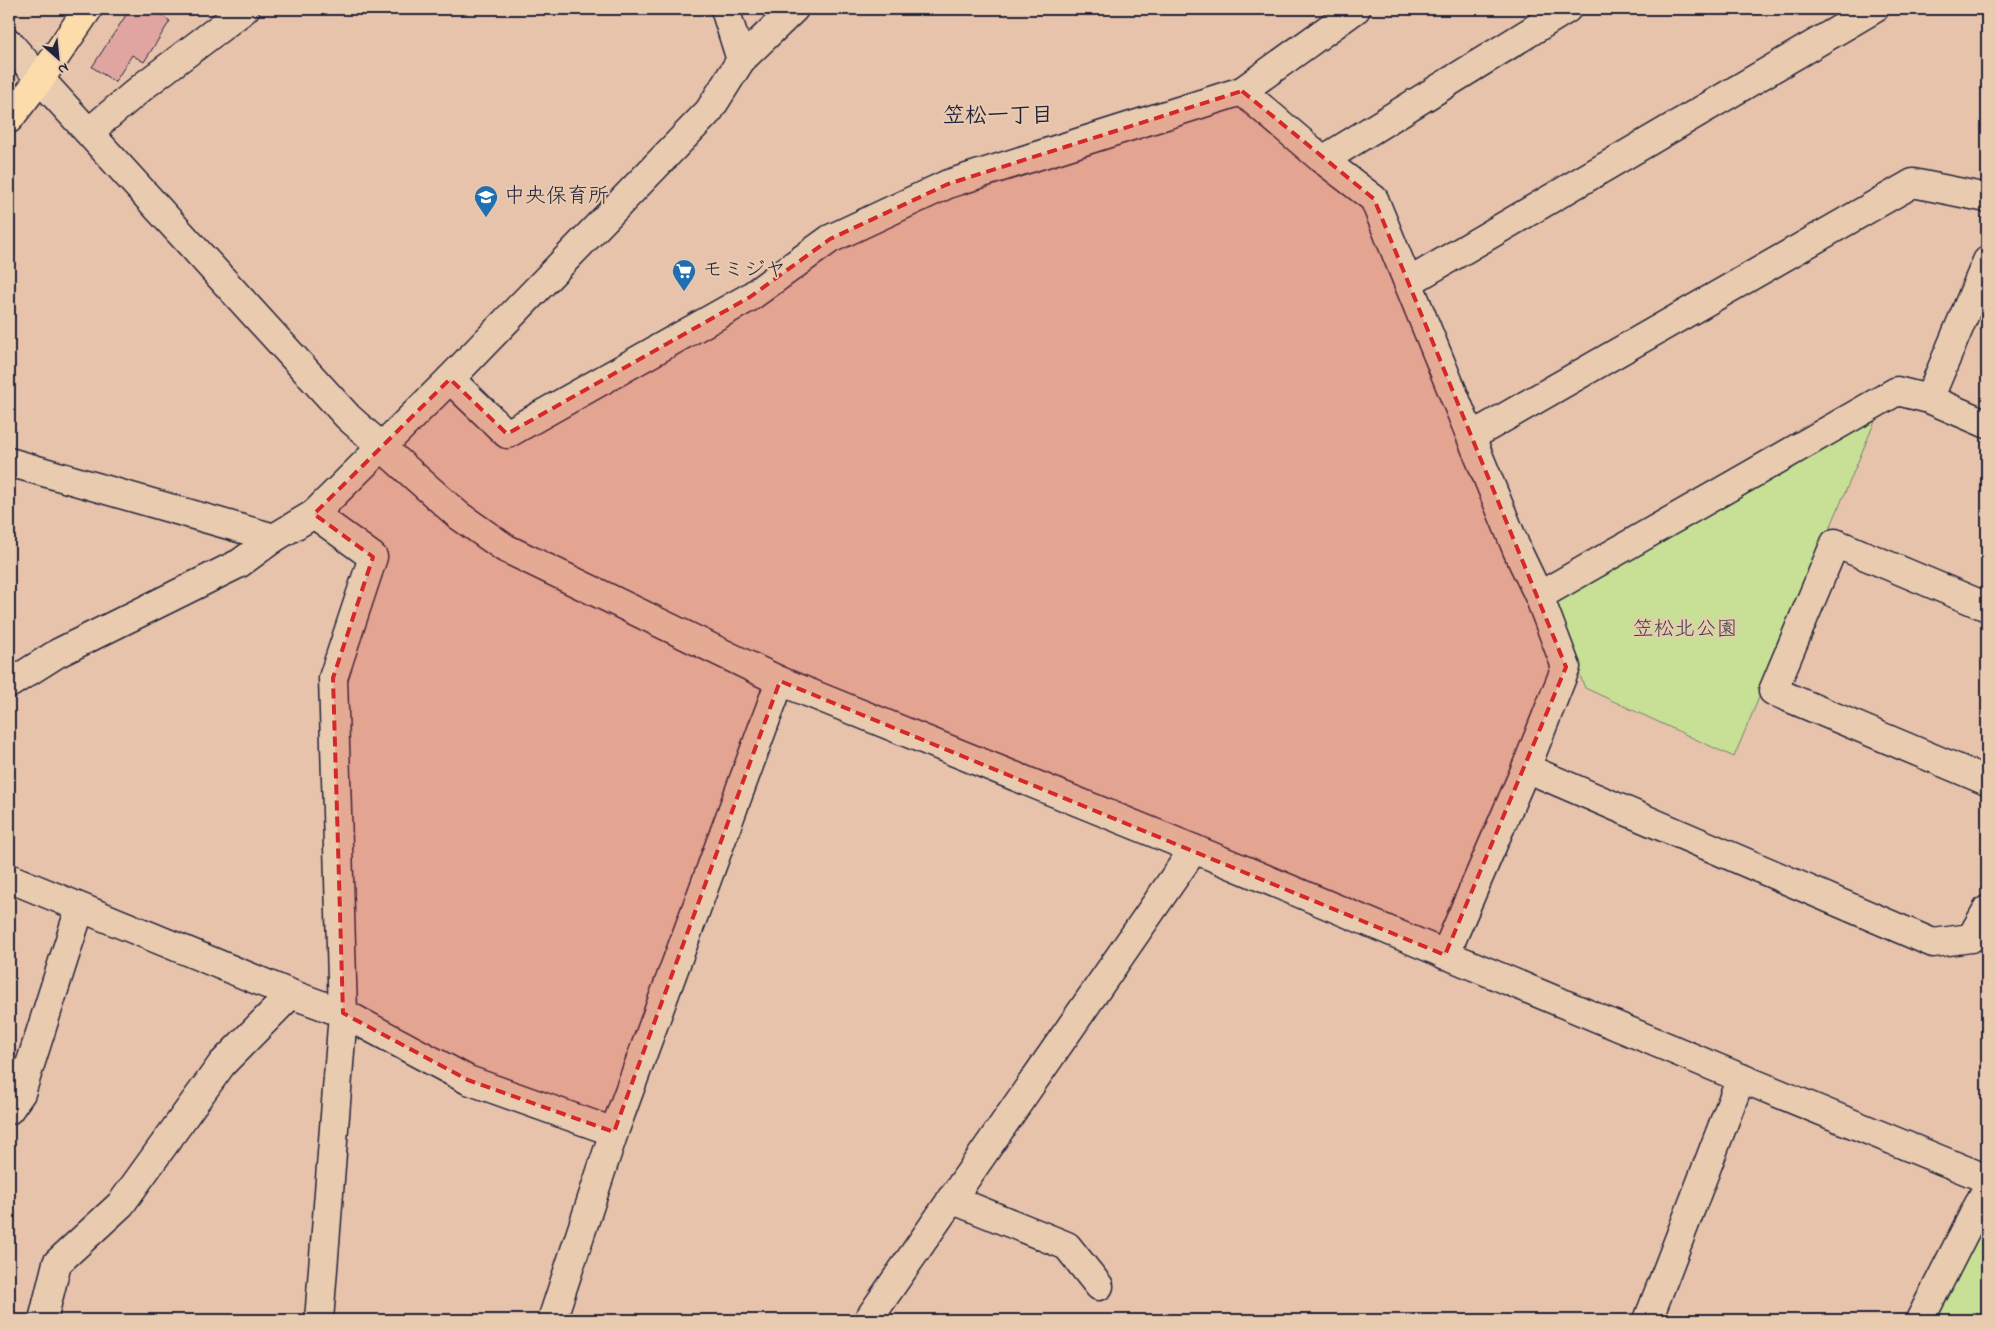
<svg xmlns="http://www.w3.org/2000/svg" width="1996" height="1329" viewBox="0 0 1996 1329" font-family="'Indie Flower','Klee One',sans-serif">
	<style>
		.green { fill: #c7e096; stroke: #748168 }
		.building { fill: #e0a5a0; stroke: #22223b }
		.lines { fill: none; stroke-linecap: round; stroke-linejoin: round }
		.street-casing { stroke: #22223b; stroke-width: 31 }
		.secondary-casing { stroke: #22223b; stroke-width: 31 }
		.primary-casing { stroke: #22223b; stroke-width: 31 }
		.street { stroke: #e9cbaf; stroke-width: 28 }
		.secondary { stroke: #e9cbaf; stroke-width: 28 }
		.primary { stroke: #fddcac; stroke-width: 28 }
		.marked { fill: #d62828; fill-opacity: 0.2; stroke: #d62828; stroke-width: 4; stroke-dasharray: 10 6; stroke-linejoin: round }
		.labels { text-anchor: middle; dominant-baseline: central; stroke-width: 4; stroke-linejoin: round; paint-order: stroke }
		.poi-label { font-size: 21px; fill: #22223b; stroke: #e9cbaf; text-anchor: start }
		.park-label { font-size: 21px; fill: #3b3e49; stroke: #e9cbaf }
		.neighbourhood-label { font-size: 22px; font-weight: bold; fill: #22223b; stroke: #e9cbaf }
	</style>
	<rect width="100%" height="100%" fill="#e7c3ac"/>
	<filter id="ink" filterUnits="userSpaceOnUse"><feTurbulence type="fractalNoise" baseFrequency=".02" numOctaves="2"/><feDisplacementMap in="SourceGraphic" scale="10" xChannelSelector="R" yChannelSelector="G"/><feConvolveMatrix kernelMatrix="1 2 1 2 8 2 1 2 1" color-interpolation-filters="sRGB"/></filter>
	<g filter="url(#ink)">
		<g class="green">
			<path d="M1875,421l-141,336 -149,-69 -36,-91z"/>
			<path d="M1984,1223l3,3v94h-51z"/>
		</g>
		<path class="building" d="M130,9h22l18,12 -26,41 -12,-7 -17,27 -23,-15z"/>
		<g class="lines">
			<g class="street-casing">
				<g id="street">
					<path d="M725,9l16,51"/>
					<path d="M1356,9l-114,82 81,69 51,39 143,351 22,46 27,71 -40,101 -81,187"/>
					<path d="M9,43l31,36"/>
					<path d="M89,132l57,-48 99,-75"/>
					<path d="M1323,160l244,-151"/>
					<path d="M1409,282l465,-273"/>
					<path d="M450,379l57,55 243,-137 80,-58 118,-55 300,-95"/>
					<path d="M1929,399l58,-138"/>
					<path d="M1472,436l441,-253 74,15"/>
					<path d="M9,462l265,76"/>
					<path d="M314,514l59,43 -40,121 10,335 -24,307"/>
					<path d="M1539,596l358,-205 32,8 58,25"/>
					<path d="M1987,607l-152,-64 -62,148 214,90"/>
					<path d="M9,684l49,-31 182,-90 34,-25 40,-24 136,-135 259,-268 32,-51 53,-51"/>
					<path d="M1526,768l407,175 38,-5 16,-28"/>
					<path d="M9,878l282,116 52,19 125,67 146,52"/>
					<path d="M9,1110l12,-17 59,-185"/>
					<path d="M951,1199l116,47 32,40"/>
					<path d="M43,1320l14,-57 64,-59 101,-140 69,-70"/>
					<path d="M552,1320l62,-188 166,-451"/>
					<path d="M868,1320l326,-471"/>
					<path d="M1648,1320l93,-242"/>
					<path d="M1920,1320l67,-132"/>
				</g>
			</g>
			<g class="secondary-casing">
				<path id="secondary" d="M40,79l308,338 110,98 47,33 275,133 414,168 547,229 246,101"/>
			</g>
			<g class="primary-casing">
				<path id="primary" d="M9,119l31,-40 48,-70"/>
			</g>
			<use href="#street" class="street"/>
			<use href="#secondary" class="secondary"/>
			<use href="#primary" class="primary"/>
		</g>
	</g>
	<path class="marked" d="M1242,91l132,108 192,468 -121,288 -665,-274 -166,451 -146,-52 -125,-67 -10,-335 40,-121 -59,-43 136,-135 57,55 243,-137 80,-58 118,-55z"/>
	<defs>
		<g id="school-pin" transform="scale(1.25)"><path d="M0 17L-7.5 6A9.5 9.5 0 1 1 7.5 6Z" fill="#1f6fb2" stroke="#e9cbaf"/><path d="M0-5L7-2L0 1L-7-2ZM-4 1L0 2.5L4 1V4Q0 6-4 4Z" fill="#fff"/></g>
		<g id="supermarket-pin" transform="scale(1.25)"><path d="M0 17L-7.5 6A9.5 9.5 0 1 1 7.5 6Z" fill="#1f6fb2" stroke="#e9cbaf"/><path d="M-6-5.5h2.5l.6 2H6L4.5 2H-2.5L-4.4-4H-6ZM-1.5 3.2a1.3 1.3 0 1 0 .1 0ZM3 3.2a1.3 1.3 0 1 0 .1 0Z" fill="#fff"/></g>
	</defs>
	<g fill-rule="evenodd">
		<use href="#school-pin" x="486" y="197"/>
		<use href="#supermarket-pin" x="684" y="271"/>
	</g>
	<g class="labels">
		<g class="poi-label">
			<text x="504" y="197">中央保育所</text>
			<text x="702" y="271">モミジヤ</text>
		</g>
		<g class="park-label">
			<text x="1685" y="630">笠松北公園</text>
		</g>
		<g class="neighbourhood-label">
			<text x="998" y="117">笠松一丁目</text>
		</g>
	</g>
	<rect width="1996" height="1329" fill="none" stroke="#e9cbaf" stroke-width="30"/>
	<rect x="15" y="15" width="1966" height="1299" fill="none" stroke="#22223b" stroke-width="2" filter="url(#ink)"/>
	<g transform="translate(58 58) rotate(153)" stroke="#e9cbaf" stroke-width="4" paint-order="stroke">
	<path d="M0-4L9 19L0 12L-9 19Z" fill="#22223b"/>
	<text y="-8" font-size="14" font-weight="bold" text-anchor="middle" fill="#22223b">N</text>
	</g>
</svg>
